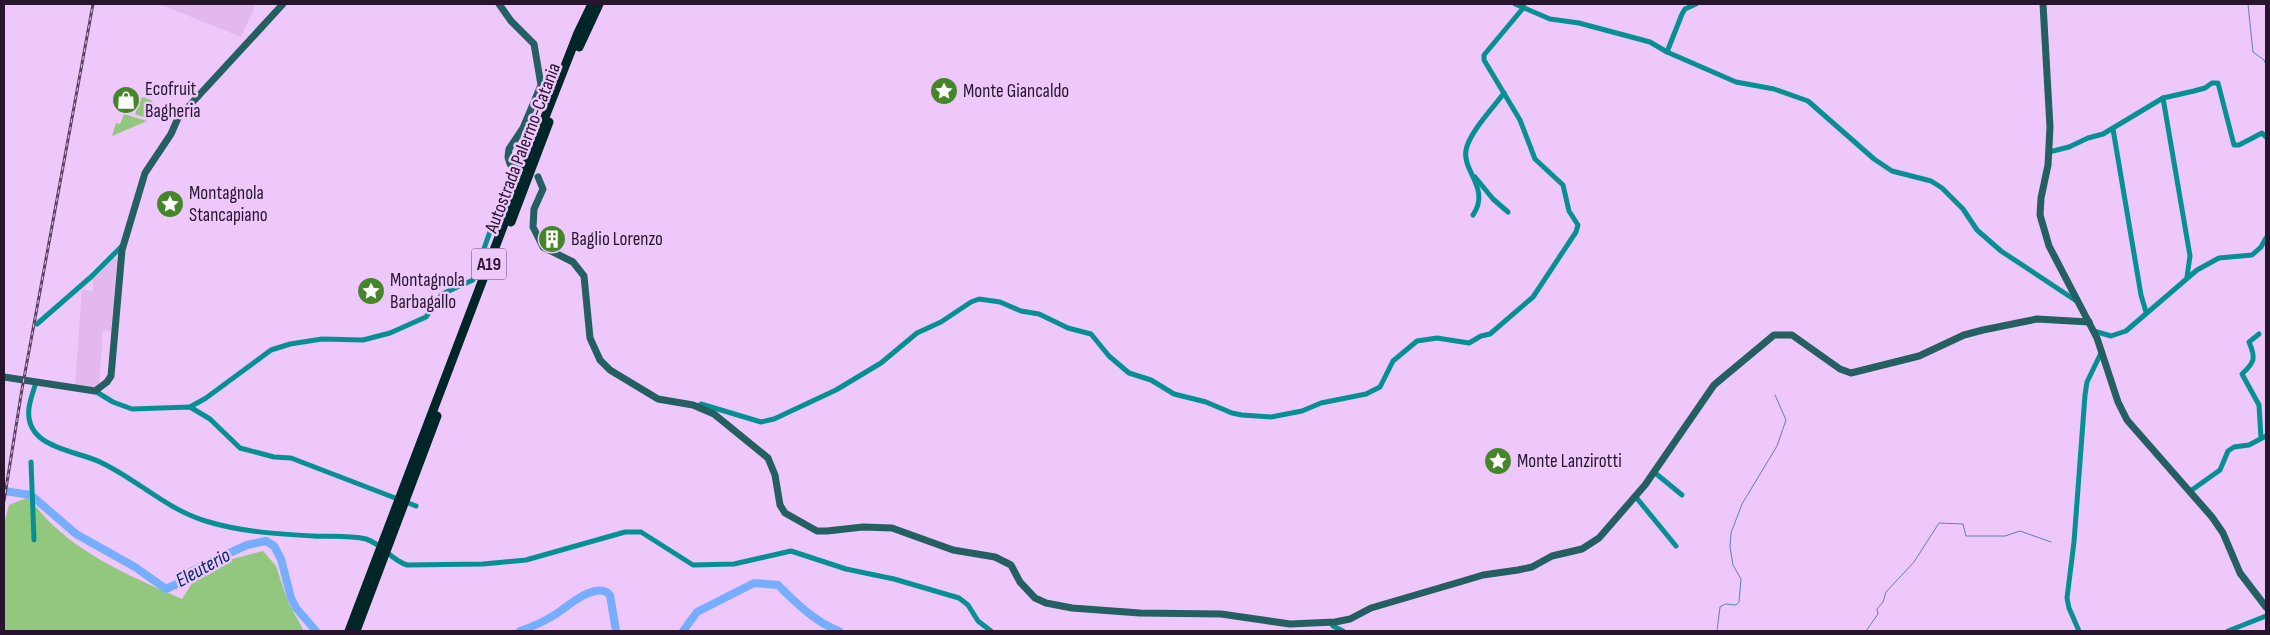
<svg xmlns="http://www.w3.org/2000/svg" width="2270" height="635" viewBox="0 0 2270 635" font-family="'Sofia Sans Condensed',sans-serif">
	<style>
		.built { fill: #e2b8ef }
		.green { fill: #91c87e }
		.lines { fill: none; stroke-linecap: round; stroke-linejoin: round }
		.stream { stroke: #5f7fbf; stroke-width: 1 }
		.river { stroke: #77adfd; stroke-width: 8 }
		.street { stroke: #079094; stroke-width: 5 }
		.secondary { stroke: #245f61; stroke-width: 7 }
		.highway { stroke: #002628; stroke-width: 9 }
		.rail-casing { stroke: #5a4362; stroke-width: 3 }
		.rail { stroke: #eec7fb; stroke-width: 1; stroke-dasharray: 4; stroke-linecap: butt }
		.labels { text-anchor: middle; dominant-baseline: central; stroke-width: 5; stroke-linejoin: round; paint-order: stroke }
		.shield { fill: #eec7fb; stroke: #634a6b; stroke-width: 1 }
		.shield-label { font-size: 18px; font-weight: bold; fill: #27152d }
		.poi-label { font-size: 19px; fill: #27152d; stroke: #eec7fb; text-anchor: start }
		.street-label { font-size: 19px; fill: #27152d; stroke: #eec7fb }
		.water-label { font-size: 20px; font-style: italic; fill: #002d69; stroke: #eec7fb }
	</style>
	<rect width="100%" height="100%" fill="#eec7fb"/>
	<g class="built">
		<path d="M159,4h90l6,2 -14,31z"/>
		<path d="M114,257l3,3 -6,71 -8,-1 -4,56 -4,3 -20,-2 7,-98 11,3v-13z"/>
	</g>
	<g class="green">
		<path d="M142,97l9,3 5,7 -1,5c-6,8 -12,5 -20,2z"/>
		<path d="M124,114l23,7 -35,15 4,-13 4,1z"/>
		<path d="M29,497c34,51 98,78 153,102l14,-22 29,-16 38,-10 13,15 12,36 16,29h-300v-106l5,-20z"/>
	</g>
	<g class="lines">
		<g class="stream">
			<path d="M2248,4l5,48 11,8 2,5"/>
			<path d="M1717,631l3,-24 5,-3 11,1 3,-3 2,-23 -8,-14 -3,-18 1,-14 11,-29 35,-58 9,-26 -11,-25"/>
			<path d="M1866,631l12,-17 -1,-5 6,-7 3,-10 28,-30 25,-39 24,1 3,12h39l15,-5 31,11"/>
		</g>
		<g class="river">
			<path d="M4,491l27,4 45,39 59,33 31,22 13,-6 11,-11 24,-12 33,-15 19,-4 8,5 7,13 10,39 5,10 20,23"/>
			<path d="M520,631c12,-4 25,-10 36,-17 12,-8 41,-34 54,-19l6,36"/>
			<path d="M683,631l14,-19 57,-29 24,2c18,18 37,37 61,46"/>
		</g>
		<g class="street">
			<path d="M1515,4l35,15 29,4 71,19 17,10 69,30 38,7 34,12 66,58 18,12 39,10 11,7 21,21 14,21 24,21 77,51"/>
			<path d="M1667,52l15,-38 3,-5 11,-5"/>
			<path d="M2163,98l27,158 -3,21"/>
			<path d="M2113,129l28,166 5,17"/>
			<path d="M2049,152l20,-5 19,-9 15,-4 60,-36 31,-7 11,-3 7,-5h6l16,62h5l23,-12 4,4"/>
			<path d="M1475,177l18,22 15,13"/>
			<path d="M1473,215c18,-26 -11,-44 -7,-65 3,-17 27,-42 38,-57"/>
			<path d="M37,324l55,-48 30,-30"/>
			<path d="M2094,331l17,5 15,-5 71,-61 22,-12 33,-3 9,-8 5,-9"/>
			<path d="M2259,334l-10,8c7,16 6,20 -7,32l17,31 2,33"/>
			<path d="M36,382c-2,8 -6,17 -7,26 -5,40 46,42 71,54 37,17 68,49 109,60 33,10 70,12 104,14 18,1 36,-1 53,3 16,5 25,21 41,26l76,-1 43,-4 99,-28h16l52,33 41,-1 57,-13 55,18 48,10 65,19 9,7 10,16 13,10"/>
			<path d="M95,391l18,11 19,7 58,-2 20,12 30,29 34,9 17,1 125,48"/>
			<path d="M698,406l3,-2 60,18 13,-3 62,-29 45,-27 36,-30 24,-11 30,-20 8,-3 21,3 21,9 18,3 29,14 23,6 18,22 20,17 22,7 23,14 32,8 26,11 10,2 29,2 31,-6 19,-8 45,-9 14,-7 13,-26 24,-20 20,-3 32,5 12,-7 9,-2 43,-37 43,-65 2,-7 -9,-14 -6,-26 -28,-26 -15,-39 -36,-60v-5l40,-48"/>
			<path d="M190,407l16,-9 65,-48 19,-6 32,-5 41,1 27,-7 36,-16 16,-23 31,-14 40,-114"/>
			<path d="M31,462l3,78"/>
			<path d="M1654,472l28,23"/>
			<path d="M2189,492l31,-22 8,-19 6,-4 15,-2 17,-9"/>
			<path d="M1635,496l41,50"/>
			<path d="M1330,622l3,4 10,5"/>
			<path d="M2079,631l-10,-23 -2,-10 7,-56 11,-147 2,-13 14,-29"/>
			<path d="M2228,631l38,-15"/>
		</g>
		<g class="secondary">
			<path d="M499,4l12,17 23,23 7,41 -18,43 -14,21 -1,8 2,7 8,4"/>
			<path d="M2043,4l7,123 -2,38 -7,33 -1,17 9,31 48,92 21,64 9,18 85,97 11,16 17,40 26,34"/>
			<path d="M538,177l5,12 -9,20 -1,18 10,20 30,15 11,14 6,62 10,22 10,10 48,29 35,6 21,9 54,44 7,17 5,30 5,8 32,18h10l36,-4 29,1 61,22 42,7 16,8 9,17 15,16 11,5 26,5 68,5 81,1 69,10 45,-2 15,-3 21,-11 92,-27 20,-6 35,-5 14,-3 20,-11 30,-7 17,-11 46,-53 69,-100 60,-50h18l48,34 11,4 68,-17 45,-21 19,-5 54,-11 52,3"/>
			<path d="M4,377l91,14 12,-9 4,-6 11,-126 23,-77 26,-39 7,-16 105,-114"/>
		</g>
		<g class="highway">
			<path d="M579,47l20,-43"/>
			<path d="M511,222l38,-100"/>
			<path d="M349,631l182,-478 47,-120 14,-29"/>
			<path d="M356,631l81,-215"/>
		</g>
		<g class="rail-casing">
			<path id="rail" d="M4,501l18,-112 71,-385"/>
		</g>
		<use href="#rail" class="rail"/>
	</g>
	<defs>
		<g id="sight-disc" transform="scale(1.4375)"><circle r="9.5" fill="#448628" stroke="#eec7fb"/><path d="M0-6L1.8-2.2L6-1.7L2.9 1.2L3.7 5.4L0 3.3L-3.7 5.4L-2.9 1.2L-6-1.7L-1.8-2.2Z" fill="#fff"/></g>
		<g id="shop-disc" transform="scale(1.4375)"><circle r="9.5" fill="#448628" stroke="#eec7fb"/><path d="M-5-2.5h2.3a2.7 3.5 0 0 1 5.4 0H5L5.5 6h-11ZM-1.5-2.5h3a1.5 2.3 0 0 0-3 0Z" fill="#fff"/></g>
		<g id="building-disc" transform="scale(1.4375)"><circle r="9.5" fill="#448628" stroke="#eec7fb"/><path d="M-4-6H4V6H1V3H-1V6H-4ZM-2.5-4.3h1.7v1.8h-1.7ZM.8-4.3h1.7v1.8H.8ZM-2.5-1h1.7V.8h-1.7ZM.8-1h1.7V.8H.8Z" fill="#fff"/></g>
	</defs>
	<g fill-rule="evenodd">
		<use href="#sight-disc" x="944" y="91"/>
		<use href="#shop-disc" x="126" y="100"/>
		<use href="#sight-disc" x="170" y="204"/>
		<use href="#building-disc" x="552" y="239"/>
		<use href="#sight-disc" x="371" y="291"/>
		<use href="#sight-disc" x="1498" y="461"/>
	</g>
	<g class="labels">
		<rect class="shield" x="471.5" y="248.5" width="35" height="31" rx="4"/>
		<g class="shield-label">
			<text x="489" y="264">A19</text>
		</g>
		<g class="poi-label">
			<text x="145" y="89">Ecofruit<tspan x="145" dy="22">Bagheria</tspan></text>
			<text x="963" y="91">Monte Giancaldo</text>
			<text x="189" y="193">Montagnola<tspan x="189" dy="22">Stancapiano</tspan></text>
			<text x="571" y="239">Baglio Lorenzo</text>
			<text x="390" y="280">Montagnola<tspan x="390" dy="22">Barbagallo</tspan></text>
			<text x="1517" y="461">Monte Lanzirotti</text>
		</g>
		<g class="street-label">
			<text transform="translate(523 148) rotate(-69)">Autostrada Palermo-Catania</text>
		</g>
		<g class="water-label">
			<text transform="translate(203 568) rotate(-29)">Eleuterio</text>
		</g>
	</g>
	<rect width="2270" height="635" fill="none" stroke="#27152d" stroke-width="10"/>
</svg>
